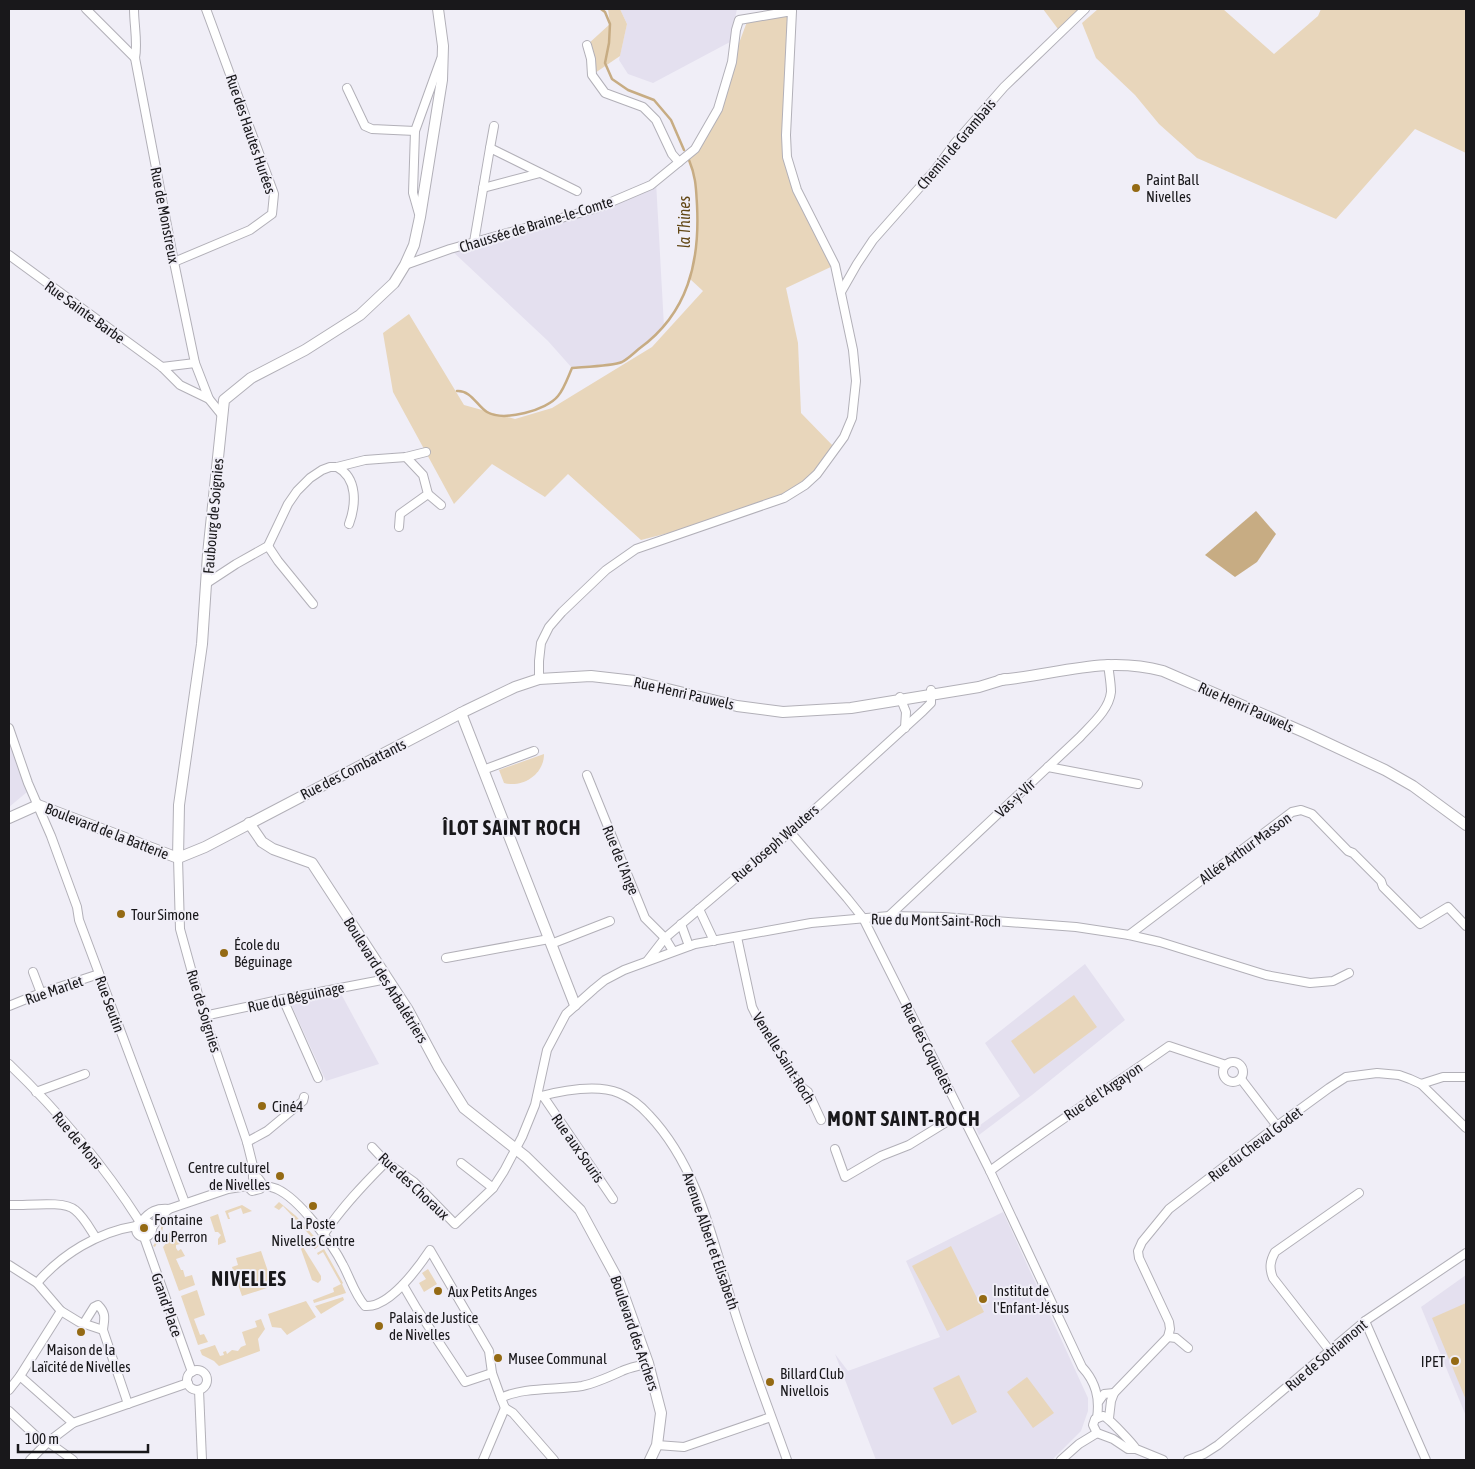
<svg xmlns="http://www.w3.org/2000/svg" width="1475" height="1469" viewBox="0 0 1475 1469" font-family="'Asap Condensed',sans-serif">
	<style>
		.built { fill: #e4e0ef }
		.green { fill: #e8d6bb }
		.water { fill: #c7ac83 }
		.lines { fill: none; stroke-linecap: round; stroke-linejoin: round }
		.stream { stroke: #c7ac83; stroke-width: 2.5 }
		.street-casing { stroke: #b2b0b8; stroke-width: 10 }
		.secondary-casing { stroke: #b2b0b8; stroke-width: 12 }
		.street { stroke: #fff; stroke-width: 8 }
		.secondary { stroke: #fff; stroke-width: 10 }
		.poi-dot { fill: #946a14; stroke: #f0eef7; stroke-width: 2 }
		.labels { text-anchor: middle; dominant-baseline: central; stroke-width: 4; stroke-linejoin: round; paint-order: stroke }
		.street-label { font-size: 15px; fill: #19181b; stroke: #f0eef7 }
		.poi-label { font-size: 15px; fill: #19181b; stroke: #f0eef7; text-anchor: start }
		.water-label { font-size: 16px; font-style: italic; fill: #624715; stroke: #f0eef7 }
		.district-label { font-size: 20px; font-weight: bold; letter-spacing: 1px; fill: #19181b; stroke: #f0eef7 }
	</style>
	<rect width="100%" height="100%" fill="#f0eef7"/>
	<g class="built">
		<path d="M620,9h117l-7,33 -77,41 -25,-9 -9,-14 8,-36z"/>
		<path d="M656,181l8,146 -42,35 -50,6 -24,-27 -98,-92 147,-41z"/>
		<path d="M9,740l18,52 -18,15z"/>
		<path d="M1085,964l40,56 -93,75 -53,40 -3,-7 44,-32 -35,-53z"/>
		<path d="M340,992l39,72 -53,17 -36,-79z"/>
		<path d="M1003,1212l85,186v13l-7,20 -29,29h-176l-41,-106 13,17 92,-34 -34,-76z"/>
		<path d="M1466,1275v141l-45,-109z"/>
	</g>
	<g class="green">
		<path d="M608,9h12l7,15 -7,32 -28,19 -5,-30 23,-21z"/>
		<path d="M1043,9h36l-21,20z"/>
		<path d="M1098,9h125l51,45 44,-38 3,-7h145v144l-51,-24 -79,90 -139,-61 -38,-34 -24,-29 -39,-37 -14,-35z"/>
		<path d="M792,11l-6,124 6,43 43,87 -49,23 12,55 3,70 35,36 -19,25 -25,20 -69,25 -82,21 -73,-66 -23,23 -53,-33 -38,40 -61,-112 -10,-59 26,-19 55,91 51,14 37,-11 100,-61 51,-56 -13,-12c9,-36 13,-84 -1,-119l29,-51 14,-47 16,-43z"/>
		<path d="M544,754c0,21 -22,34 -40,29l-5,-13z"/>
		<path d="M1074,995l23,32 -63,47 -23,-33z"/>
		<path d="M279,1202l17,14 25,28 -6,5 -1,-1 4,-4 -35,-38 -4,4 -5,-3z"/>
		<path d="M242,1205l10,6 -9,3 -2,-6 -13,5 2,6h-2l-3,-8z"/>
		<path d="M169,1214l3,9 -9,4 -1,6 -7,14 -2,-1 7,-11 2,-14z"/>
		<path d="M218,1214l8,28 -8,3v-6l3,-4 -3,-3h-3l-5,-15z"/>
		<path d="M174,1230l6,14 -4,1v3l2,3 3,-2 4,7 -9,3 5,11h2l2,7 7,-2 3,10 -16,6 -16,-44 5,-6 1,-8z"/>
		<path d="M951,1246l33,66 -37,19 -35,-65z"/>
		<path d="M303,1247l18,29v4l-3,3 -6,-3 -11,-31z"/>
		<path d="M324,1249l19,34 -1,1 4,9 -32,10 -1,-3 21,-8 -1,-4 8,-4 -18,-32 -5,3 -1,-2z"/>
		<path d="M261,1251l12,35 -31,10 -10,-29 6,-2 -2,-7z"/>
		<path d="M428,1269l9,15 -13,8 -5,-9 7,-4 -4,-6z"/>
		<path d="M197,1290l8,25 -11,4 6,16 4,-1 4,8 -10,3 -17,-49z"/>
		<path d="M343,1297l1,3 -23,14 -6,-8z"/>
		<path d="M306,1301l10,16 -29,18 -6,-7 -9,-1 -4,-13z"/>
		<path d="M1466,1303v97l-34,-82z"/>
		<path d="M261,1319l4,10 -7,10 2,12 -41,15 -5,-5 -12,-6 -2,-5 15,-5 5,11 4,-1 -1,-3 3,-1 1,3 5,-4 6,1 3,-4 5,-2 -4,-13 15,-5 -2,-6z"/>
		<path d="M959,1375l18,37 -25,13 -19,-37z"/>
		<path d="M1027,1377l27,36 -21,15 -26,-36z"/>
	</g>
	<path class="water" d="M1256,511l20,23 -19,28 -22,15 -30,-22z"/>
	<g class="lines">
		<g class="stream">
			<path d="M601,9l4,3 5,12 -1,19 -4,20 7,16 16,11 26,10 17,20 13,30"/>
			<path d="M457,391c14,-1 20,15 30,21 17,10 60,-2 71,-16 6,-7 10,-19 14,-28 11,-1 41,-2 50,-6 6,-3 13,-10 18,-14 48,-35 60,-86 57,-143 -1,-17 -1,-28 -8,-45"/>
		</g>
		<g class="street-casing">
			<g id="street">
				<path d="M86,9l49,49"/>
				<path d="M134,9c0,16 4,34 1,49l39,204 21,101 14,36 13,16"/>
				<path d="M587,45l4,14 1,16 13,18 38,14 13,13 16,34 7,8"/>
				<path d="M347,88l18,38 7,3 43,2"/>
				<path d="M490,148l4,-22"/>
				<path d="M483,188l57,-15"/>
				<path d="M419,214l-6,-21 2,-62 26,-72"/>
				<path d="M474,242l16,-94 87,43"/>
				<path d="M9,255l153,112 18,18 29,14"/>
				<path d="M174,262l76,-32 22,-16 2,-20 -68,-185"/>
				<path d="M405,265l45,-16 147,-41 54,-23 44,-36 23,-40 14,-47 4,-32 3,-10 53,-9 -6,124 1,22 10,33 38,75 18,85 3,31 -4,37 -8,19 -27,37 -12,11 -21,13 -148,51 -30,21 -44,42 -13,15 -8,16 -2,18v18"/>
				<path d="M841,292l16,-28 16,-24 62,-70 20,-27 49,-56 81,-78"/>
				<path d="M162,367l33,-4"/>
				<path d="M337,467c21,11 19,38 12,57"/>
				<path d="M428,494l13,11"/>
				<path d="M399,527l1,-13 28,-20 -5,-19 -17,-18"/>
				<path d="M268,546l10,15 35,43"/>
				<path d="M207,583l29,-19 32,-18 20,-42 9,-13 13,-13 12,-8 8,-3h7l28,-7 41,-3 20,-5"/>
				<path d="M900,697l6,15 -1,16"/>
				<path d="M9,728l19,55 23,53 26,71 2,13 106,283"/>
				<path d="M1048,767l90,17"/>
				<path d="M483,770l51,-19"/>
				<path d="M587,775l58,143 20,20 8,13"/>
				<path d="M790,832l57,66 16,20 5,10 122,243 92,196c14,15 18,31 15,51"/>
				<path d="M178,858l2,71 24,87 43,126 6,24v11"/>
				<path d="M699,909l15,32"/>
				<path d="M889,916l191,-179c12,-13 29,-27 31,-45 0,-9 -2,-19 -3,-28"/>
				<path d="M681,924l8,22"/>
				<path d="M1129,935l163,-123 9,-2 11,4 36,37 5,2 28,28 2,6 37,37 28,-17 18,19"/>
				<path d="M737,937l15,70 6,12 42,67 8,6 13,28"/>
				<path d="M551,944l59,-23"/>
				<path d="M446,958l103,-19"/>
				<path d="M648,960l17,-22 125,-106 133,-121 8,-8v-13"/>
				<path d="M33,972l8,21"/>
				<path d="M283,999l35,79"/>
				<path d="M9,1006l32,-13 58,-19"/>
				<path d="M204,1016l79,-17 104,-20"/>
				<circle cx="1233" cy="1072" r="10"/>
				<path d="M9,1064c49,47 94,100 131,158"/>
				<path d="M1241,1079l36,47"/>
				<path d="M1421,1084l22,-7h23"/>
				<path d="M36,1092l49,-18"/>
				<path d="M543,1096l70,103"/>
				<path d="M537,1097c23,-6 60,-13 82,-4 12,5 22,13 30,22 54,57 66,139 90,210 15,46 32,90 48,135"/>
				<path d="M247,1142l20,-11 36,-30 1,-4"/>
				<path d="M372,1147l14,15 28,20 41,42 38,-36 11,-17 18,-34 13,-32 12,-55 19,-36 28,-25 11,-9 19,-10 71,-26 116,-21 78,-7 54,1 133,10 53,8 31,7 106,33 44,8 23,-2 16,-8"/>
				<path d="M835,1149l10,28 36,-21 28,-11 52,-32"/>
				<path d="M461,1163l32,25"/>
				<path d="M990,1171c58,-43 119,-83 179,-125l57,19"/>
				<path d="M262,1184c4,2 10,3 15,5 22,10 55,54 66,76 7,13 12,30 22,41 24,2 53,-38 65,-56l59,101 3,22 9,25 4,10 8,5 41,47"/>
				<path d="M247,1186l5,5 8,-2 1,-7 -3,-4 -5,-1"/>
				<path d="M9,1205c16,1 55,-5 66,5 9,7 15,19 21,28"/>
				<circle cx="144" cy="1229" r="8"/>
				<path d="M142,1221c8,-10 15,-13 27,-12l59,-20 19,-3"/>
				<path d="M152,1228l6,-9 11,-10"/>
				<path d="M324,1234c18,-27 39,-49 62,-72"/>
				<path d="M144,1237l48,135"/>
				<path d="M9,1265l28,18 24,28 18,11 24,8"/>
				<path d="M37,1283c25,-29 61,-51 99,-57"/>
				<path d="M403,1285l14,24 48,73 27,-9"/>
				<path d="M1365,1321l61,139"/>
				<path d="M84,1323l10,-16 4,-2c9,9 6,14 5,25l25,74"/>
				<path d="M1168,1337l8,1 12,10"/>
				<path d="M1330,1351l-57,-73c-4,-10 -3,-17 2,-26l84,-59"/>
				<circle cx="197" cy="1380" r="10"/>
				<path d="M20,1376l53,47"/>
				<path d="M9,1390l11,-14 41,-65"/>
				<path d="M199,1390l3,70"/>
				<path d="M501,1398c21,-11 56,-8 81,-12 14,-3 27,-9 40,-15 8,-4 18,-5 26,-8"/>
				<path d="M1099,1401l5,-7 10,-1"/>
				<path d="M9,1411l28,26 11,5 25,18"/>
				<path d="M1109,1418l2,-17 3,-8 54,-56 2,-8 -1,-7 -30,-64 -1,-7 4,-9 27,-33 108,-83 52,-38 17,-11 31,-4 22,2 11,4 11,5 45,44"/>
				<path d="M657,1445l27,2 87,-30"/>
				<path d="M1136,1449c-3,-5 -28,-32 -33,-33l-8,3 -2,6 4,8 16,6 15,10h8l27,11"/>
				<path d="M30,1460l18,-18 25,-19 115,-40"/>
				<path d="M483,1460l22,-52"/>
				<path d="M1061,1460l18,-16 18,-11"/>
				<path d="M1188,1460l16,-6 14,-9 147,-124 101,-68"/>
			</g>
		</g>
		<g class="secondary-casing">
			<g id="secondary">
				<path d="M1000,680c57,-5 104,-25 163,-9l143,62 79,37 28,16 53,39"/>
				<path d="M461,713l114,292"/>
				<path d="M9,818l29,-13 140,53"/>
				<path d="M249,823l13,19 11,7 39,14 96,147 30,56 26,42 62,49 54,53 39,72 29,81 13,50 -4,32 -7,15"/>
				<path d="M178,858l1,-53 23,-161 6,-90 16,-154 27,-22 54,-28 55,-35 34,-32 11,-18 9,-20 6,-28 22,-137 1,-34 -5,-37"/>
				<path d="M178,858l27,-11 260,-136 50,-24 24,-8 52,-3 44,5 102,25 46,6 68,-4 128,-21 26,-8"/>
			</g>
		</g>
		<use href="#street" class="street"/>
		<use href="#secondary" class="secondary"/>
	</g>
	<g class="poi-dot">
		<circle cx="1136" cy="188" r="5"/>
		<circle cx="121" cy="914" r="5"/>
		<circle cx="224" cy="953" r="5"/>
		<circle cx="262" cy="1106" r="5"/>
		<circle cx="280" cy="1176" r="5"/>
		<circle cx="313" cy="1206" r="5"/>
		<circle cx="144" cy="1228" r="5"/>
		<circle cx="438" cy="1291" r="5"/>
		<circle cx="983" cy="1299" r="5"/>
		<circle cx="379" cy="1326" r="5"/>
		<circle cx="81" cy="1332" r="5"/>
		<circle cx="498" cy="1358" r="5"/>
		<circle cx="1455" cy="1361" r="5"/>
		<circle cx="770" cy="1382" r="5"/>
	</g>
	<g class="labels">
		<g class="street-label">
			<text transform="translate(251 134) rotate(71)">Rue des Hautes Hurées</text>
			<text transform="translate(956 144) rotate(-50)">Chemin de Grambais</text>
			<text transform="translate(165 215) rotate(79)">Rue de Monstreux</text>
			<text transform="translate(536 224) rotate(-17)">Chaussée de Braine-le-Comte</text>
			<text transform="translate(85 312) rotate(36)">Rue Sainte-Barbe</text>
			<text transform="translate(213 516) rotate(-85)">Faubourg de Soignies</text>
			<text transform="translate(684 693) rotate(13)">Rue Henri Pauwels</text>
			<text transform="translate(1246 707) rotate(24)">Rue Henri Pauwels</text>
			<text transform="translate(353 769) rotate(-27)">Rue des Combattants</text>
			<text transform="translate(1015 798) rotate(-43)">Vas-y-Vir</text>
			<text transform="translate(107 831) rotate(21)">Boulevard de la Batterie</text>
			<text transform="translate(775 843) rotate(-41)">Rue Joseph Wauters</text>
			<text transform="translate(1245 848) rotate(-36)">Allée Arthur Masson</text>
			<text transform="translate(621 860) rotate(68)">Rue de l'Ange</text>
			<text transform="translate(936 920) rotate(1)">Rue du Mont Saint-Roch</text>
			<text transform="translate(386 980) rotate(58)">Boulevard des Arbalétriers</text>
			<text transform="translate(54 990) rotate(-19)">Rue Marlet</text>
			<text transform="translate(296 997) rotate(-12)">Rue du Béguinage</text>
			<text transform="translate(110 1004) rotate(70)">Rue Seutin</text>
			<text transform="translate(204 1011) rotate(73)">Rue de Soignies</text>
			<text transform="translate(928 1048) rotate(63)">Rue des Coquelets</text>
			<text transform="translate(784 1058) rotate(58)">Venelle Saint-Roch</text>
			<text transform="translate(1103 1091) rotate(-34)">Rue de l'Argayon</text>
			<text transform="translate(78 1140) rotate(50)">Rue de Mons</text>
			<text transform="translate(1255 1144) rotate(-37)">Rue du Cheval Godet</text>
			<text transform="translate(578 1148) rotate(55)">Rue aux Souris</text>
			<text transform="translate(414 1186) rotate(43)">Rue des Choraux</text>
			<text transform="translate(711 1241) rotate(71)">Avenue Albert et Elisabeth</text>
			<text transform="translate(167 1305) rotate(71)">Grand'Place</text>
			<text transform="translate(635 1333) rotate(71)">Boulevard des Archers</text>
			<text transform="translate(1326 1355) rotate(-40)">Rue de Sotriamont</text>
		</g>
		<g class="poi-label">
			<text x="1146" y="179">Paint Ball<tspan x="1146" dy="17">Nivelles</tspan></text>
			<text x="131" y="914">Tour Simone</text>
			<text x="234" y="944">École du<tspan x="234" dy="17">Béguinage</tspan></text>
			<text x="272" y="1106">Ciné4</text>
			<text x="270" y="1167" text-anchor="end">Centre culturel<tspan x="270" dy="17">de Nivelles</tspan></text>
			<text x="154" y="1219">Fontaine<tspan x="154" dy="17">du Perron</tspan></text>
			<text x="313" y="1223" text-anchor="middle">La Poste<tspan x="313" dy="17">Nivelles Centre</tspan></text>
			<text x="993" y="1290">Institut de<tspan x="993" dy="17">l'Enfant-Jésus</tspan></text>
			<text x="448" y="1291">Aux Petits Anges</text>
			<text x="389" y="1317">Palais de Justice<tspan x="389" dy="17">de Nivelles</tspan></text>
			<text x="81" y="1349" text-anchor="middle">Maison de la<tspan x="81" dy="17">Laïcité de Nivelles</tspan></text>
			<text x="508" y="1358">Musee Communal</text>
			<text x="1445" y="1361" text-anchor="end">IPET</text>
			<text x="780" y="1373">Billard Club<tspan x="780" dy="17">Nivellois</tspan></text>
		</g>
		<g class="water-label">
			<text transform="translate(684 222) rotate(-90)">la Thines</text>
		</g>
		<g class="district-label">
			<text x="512" y="827">ÎLOT SAINT ROCH</text>
			<text x="904" y="1118">MONT SAINT-ROCH</text>
			<text x="249" y="1278">NIVELLES</text>
		</g>
	</g>
	<rect width="1475" height="1469" fill="none" stroke="#19181b" stroke-width="20"/>
	<path d="M18 1444v8h130v-8" fill="none" stroke="#19181b" stroke-width="2.5"/>
	<text x="25" y="1444" font-size="15" fill="#19181b" stroke="#f0eef7" stroke-width="4" paint-order="stroke">100 m</text>
</svg>
